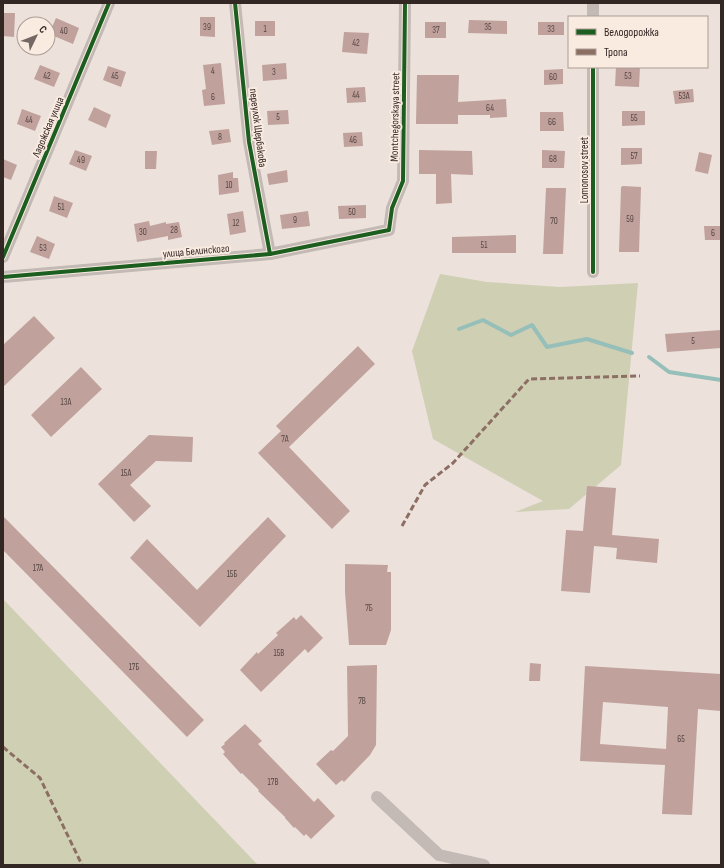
<svg xmlns="http://www.w3.org/2000/svg" width="724" height="868" viewBox="0 0 724 868" font-family="'Sofia Sans Condensed',sans-serif">
	<style>
		.green { fill: #cfcfb4 }
		.lines { fill: none; stroke-linecap: round; stroke-linejoin: round }
		.stream { stroke: #97bfb9; stroke-width: 4 }
		.building { fill: #c0a19c; fill-rule: evenodd }
		.street { stroke: #c4bab5; stroke-width: 12 }
		.quiet { stroke: #8d6e63; stroke-width: 3; stroke-dasharray: 6 3; stroke-linecap: butt }
		.cycleway-casing { stroke: #faebe1; stroke-width: 6 }
		.cycleway { stroke: #1b5e20; stroke-width: 4 }
		.labels { text-anchor: middle; dominant-baseline: central; stroke-width: 4; stroke-linejoin: round; paint-order: stroke }
		.number-label { font-size: 9px; fill: #564642 }
		.street-label { font-size: 11px; fill: #332724; stroke: #faebe1 }
	</style>
	<rect width="100%" height="100%" fill="#ece1db"/>
	<g class="green">
		<path d="M440,274l47,8 73,5 78,-4 -17,182 -52,44 -54,3 28,-11 -110,-62 -21,-88z"/>
		<path d="M3,599l255,266h-255z"/>
	</g>
	<g class="lines">
		<g class="stream">
			<path d="M459,329l24,-9 28,15 21,-10 15,22 40,-8 45,14"/>
			<path d="M649,357l20,15 52,8"/>
		</g>
	</g>
	<g class="building">
		<path d="M3,13h12l-1,24 -11,-1z"/>
		<path d="M200,17h15v20l-15,-1z"/>
		<path d="M56,18l23,10 -6,16 -24,-10z"/>
		<path d="M469,20l38,1v13l-39,-1z"/>
		<rect x="255" y="21" width="20" height="15"/>
		<rect x="425" y="22" width="21" height="16"/>
		<rect x="538" y="22" width="26" height="13"/>
		<path d="M344,32l25,1 -2,21 -25,-2z"/>
		<path d="M221,63l4,41 -21,2 -2,-16 4,-1 -3,-24z"/>
		<path d="M286,63l1,16 -24,2 -1,-16z"/>
		<path d="M40,65l20,8 -6,14 -20,-8z"/>
		<path d="M108,66l18,6 -5,15 -18,-7z"/>
		<path d="M616,67h24l-1,20 -24,-1z"/>
		<path d="M563,69v15l-19,1v-15z"/>
		<path d="M417,75h42l-1,27 48,-3 1,18 -17,1v-3h-32v9h-42z"/>
		<path d="M365,87l1,15 -19,1 -1,-15z"/>
		<path d="M693,89l1,13 -19,2 -2,-13z"/>
		<path d="M94,107l17,8 -5,13 -18,-8z"/>
		<path d="M22,109l19,7 -6,15 -18,-7z"/>
		<path d="M288,110l1,14 -21,1 -1,-14z"/>
		<path d="M622,111h23v14l-23,1z"/>
		<path d="M540,112h23l1,19h-24z"/>
		<path d="M229,129l2,13 -19,3 -3,-14z"/>
		<path d="M362,132l1,14 -19,1 -1,-14z"/>
		<path d="M621,148h21v16l-21,1z"/>
		<path d="M75,150l17,6 -6,15 -17,-7z"/>
		<path d="M419,150l53,1 1,24 -22,-1 1,29 -16,1v-30h-17z"/>
		<path d="M542,150l23,1 -1,17h-22z"/>
		<path d="M145,151h12l-1,18h-11z"/>
		<path d="M699,152l13,3 -4,19 -13,-3z"/>
		<path d="M3,159l14,6 -6,15 -8,-3z"/>
		<path d="M287,170l1,12 -19,3 -2,-11z"/>
		<path d="M233,172v6h5l1,14 -20,3 -1,-20z"/>
		<path d="M623,186l18,1 -2,65h-20l2,-65z"/>
		<path d="M546,188h20l-3,66h-20z"/>
		<path d="M54,196l19,7 -6,15 -18,-7z"/>
		<path d="M366,205v13l-27,1 -1,-13z"/>
		<path d="M243,211l3,21 -16,3 -3,-21z"/>
		<path d="M308,211l2,15 -28,3 -2,-14z"/>
		<path d="M149,221l1,5 16,-4v2l13,-2 3,15 -14,3v-4l-31,6 -3,-18z"/>
		<path d="M704,226h17v14h-16z"/>
		<path d="M516,235v18h-64v-16z"/>
		<path d="M37,236l18,8 -6,15 -19,-7z"/>
		<path d="M34,316l21,22 -52,49v-42z"/>
		<path d="M721,330v18l-54,4 -2,-18z"/>
		<path d="M358,346l17,18 -86,83 61,64 -18,18 -74,-76 23,-22 -5,-5z"/>
		<path d="M81,367l21,22 -51,48 -20,-22z"/>
		<path d="M149,435l44,2 -1,25 -36,-1 -26,24 21,21 -17,16 -36,-38z"/>
		<path d="M587,486l29,2 -4,47 47,4 -2,24 -41,-4 1,-11 -23,-2 -4,47 -29,-2 5,-61 17,1z"/>
		<path d="M3,516l201,204 -17,17 -184,-187z"/>
		<path d="M268,517l18,19 -86,91 -70,-69 17,-19 50,51z"/>
		<path d="M345,564l43,1 -1,7h4v58l-5,15h-37l-4,-53z"/>
		<path d="M301,615l22,23 -15,15 -3,-4 -44,43 -21,-22 17,-18 1,2 20,-19 -2,-2 8,-7 10,-9 2,3z"/>
		<path d="M530,663l11,1 -1,17h-11z"/>
		<path d="M377,665l-1,80 -6,10 -26,27 -2,-2 -6,5 -20,-21 15,-14 2,1 15,-15 -1,-70z"/>
		<path d="M585,666l136,8v37l-23,-2 -6,106 -30,-1 3,-49 -85,-4zM603,702l65,5 -2,42 -66,-5z"/>
		<path d="M245,724l17,17 -4,3 56,58 4,-4 17,18 -24,23 -5,-5 -2,2 -9,-9 -1,1 -9,-10v-1l-27,-26 1,-1 -17,-17 -1,1 -18,-20 2,-2 -4,-5 4,-3 -1,-1z"/>
	</g>
	<g class="lines">
		<g class="street">
			<path d="M235,3l14,139 21,112"/>
			<path d="M593,3v14"/>
			<path d="M593,67v205"/>
			<path d="M3,257l106,-254"/>
			<path d="M3,277l267,-23 119,-24 3,-22 11,-27 2,-178"/>
			<path d="M377,797l62,58 45,10"/>
		</g>
		<g class="quiet">
			<path d="M402,526l23,-41 28,-22 76,-84 111,-3"/>
			<path d="M3,747l37,31 42,87"/>
		</g>
		<g class="cycleway-casing">
			<g id="cycleway">
				<path d="M235,3l14,139 21,112"/>
				<path d="M593,67v205"/>
				<path d="M3,257l106,-254"/>
				<path d="M3,277l267,-23 119,-24 3,-22 11,-27 2,-178"/>
			</g>
		</g>
		<use href="#cycleway" class="cycleway"/>
	</g>
	<g class="labels">
		<g class="number-label">
			<text x="207" y="27">39</text>
			<text x="488" y="27">35</text>
			<text x="265" y="29">1</text>
			<text x="551" y="29">33</text>
			<text x="436" y="30">37</text>
			<text x="64" y="31">40</text>
			<text x="356" y="43">42</text>
			<text x="213" y="71">4</text>
			<text x="274" y="72">3</text>
			<text x="47" y="76">42</text>
			<text x="115" y="76">45</text>
			<text x="628" y="76">53</text>
			<text x="553" y="77">60</text>
			<text x="356" y="95">44</text>
			<text x="684" y="96">53А</text>
			<text x="213" y="97">6</text>
			<text x="490" y="108">64</text>
			<text x="278" y="117">5</text>
			<text x="634" y="118">55</text>
			<text x="29" y="120">44</text>
			<text x="552" y="122">66</text>
			<text x="220" y="137">8</text>
			<text x="353" y="140">46</text>
			<text x="634" y="156">57</text>
			<text x="553" y="159">68</text>
			<text x="81" y="160">49</text>
			<text x="229" y="185">10</text>
			<text x="61" y="207">51</text>
			<text x="352" y="212">50</text>
			<text x="630" y="219">59</text>
			<text x="295" y="220">9</text>
			<text x="554" y="221">70</text>
			<text x="236" y="223">12</text>
			<text x="174" y="230">28</text>
			<text x="143" y="232">30</text>
			<text x="713" y="233">6</text>
			<text x="484" y="245">51</text>
			<text x="43" y="248">53</text>
			<text x="693" y="341">5</text>
			<text x="66" y="402">13А</text>
			<text x="285" y="439">7А</text>
			<text x="126" y="473">15А</text>
			<text x="38" y="568">17А</text>
			<text x="232" y="574">15Б</text>
			<text x="369" y="608">7Б</text>
			<text x="279" y="653">15В</text>
			<text x="134" y="667">17Б</text>
			<text x="362" y="701">7В</text>
			<text x="681" y="739">65</text>
			<text x="273" y="782">17В</text>
		</g>
		<g class="street-label">
			<text transform="translate(395 117) rotate(-89)">Montchegorskaya street</text>
			<text transform="translate(48 127) rotate(-67)">Ладожская улица</text>
			<text transform="translate(258 128) rotate(83)">переулок Щербакова</text>
			<text transform="translate(584 170) rotate(-90)">Lomonosov street</text>
			<text transform="translate(196 251) rotate(-5)">улица Белинского</text>
		</g>
	</g>
	<rect width="724" height="868" fill="none" stroke="#332724" stroke-width="8"/>
	<rect x="568" y="16" width="140" height="52" fill="#faebe1" stroke="#aa9d95"/>
	<rect x="576" y="29" width="20" height="6" fill="#1b5e20" stroke="#aa9d95"/>
	<text x="604" y="36" font-size="12" fill="#332724">Велодорожка</text>
	<rect x="576" y="49" width="20" height="6" fill="#8d6e63" stroke="#aa9d95"/>
	<text x="604" y="56" font-size="12" fill="#332724">Тропа</text>
	<g transform="translate(36 36) rotate(47)"><circle r="19" fill="#faebe1" stroke="#aa9d95"/>
	<path d="M0-3L7 15L0 10L-7 15Z" fill="#746864"/>
	<text y="-6" font-size="11" font-weight="bold" text-anchor="middle" fill="#332724">С</text>
	</g>
</svg>
